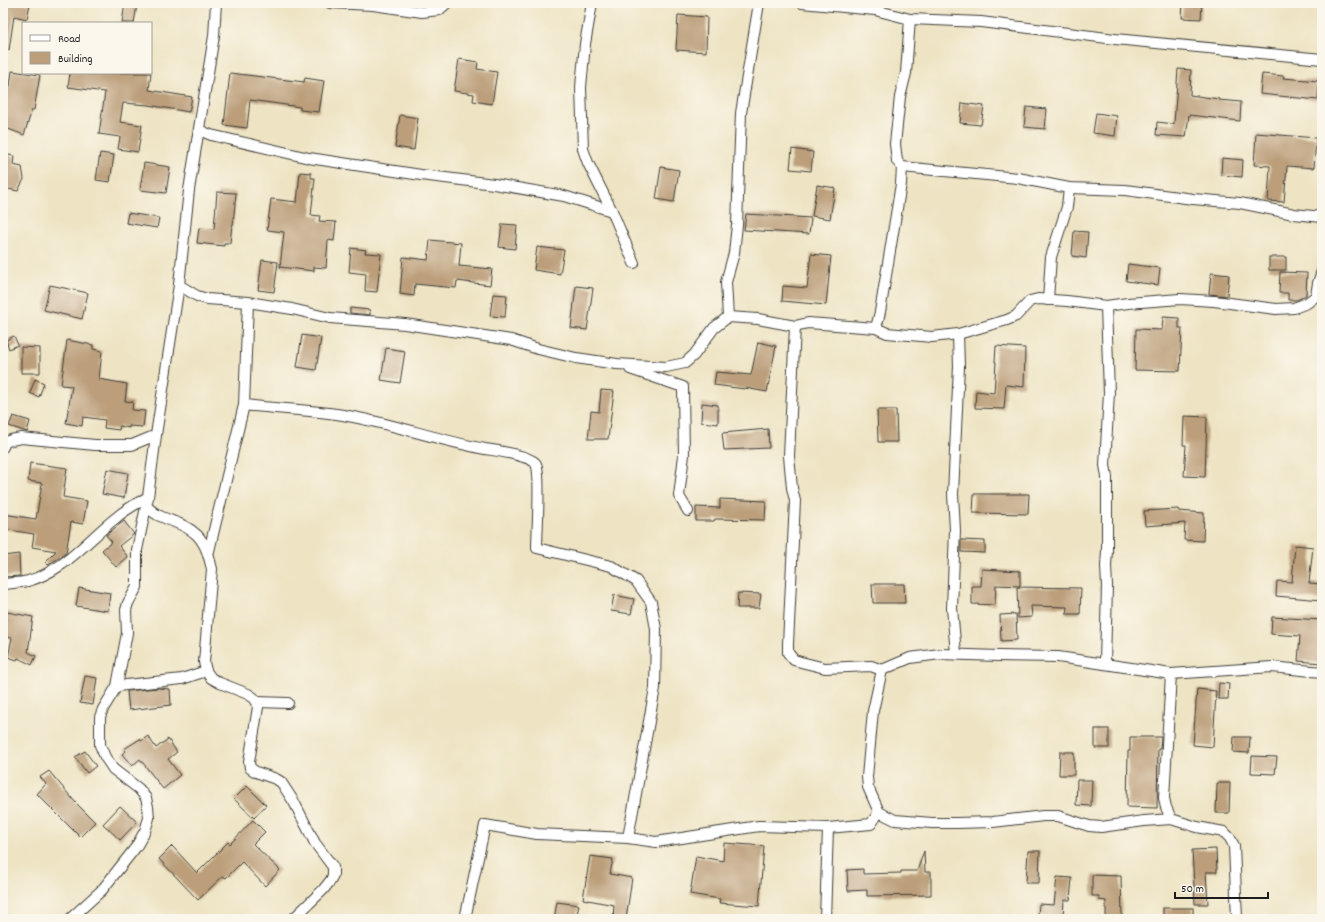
<svg xmlns="http://www.w3.org/2000/svg" width="1325" height="922" viewBox="0 0 1325 922" font-family="Dekko,sans-serif">
	<style>
		.building { fill: #bc9f7a }
		.lines { fill: none; stroke-linecap: round; stroke-linejoin: round }
		.street-casing { stroke: #3c3a35; stroke-width: 12 }
		.street { stroke: #fff; stroke-width: 10 }
	</style>
	<rect width="100%" height="100%" fill="#fbf7ec"/>
	<filter id="ink" filterUnits="userSpaceOnUse"><feTurbulence type="fractalNoise" baseFrequency=".025" numOctaves="2"/><feDisplacementMap in="SourceGraphic" scale="8" xChannelSelector="R" yChannelSelector="G"/><feConvolveMatrix kernelMatrix="1 2 1 2 8 2 1 2 1" color-interpolation-filters="sRGB"/></filter>
	<filter id="wash" filterUnits="userSpaceOnUse"><feTurbulence type="fractalNoise" baseFrequency=".012" numOctaves="4" result="noise"/><feDisplacementMap in="SourceGraphic" scale="16" xChannelSelector="R" yChannelSelector="G"/><feGaussianBlur stdDeviation="0.9" result="paint"/><feColorMatrix in="noise" values="0 0 0 0 0 0 0 0 0 0 0 0 0 0 0 0 0 1.4 0 .05"/><feComposite in="paint" operator="in"/></filter>
	<g filter="url(#wash)">
		<rect width="100%" height="100%" fill="#eee4c4"/>
		<g id="blocks">
			<g class="building">
				<path d="M3,3l27,1 -3,15 -13,-3 -5,34h-6z"/>
				<path d="M125,3l12,2 -3,18h-12z"/>
				<path d="M1183,3h19l-1,16 -19,-1z"/>
				<path d="M678,15l29,2 -1,35 -30,-2z"/>
				<path d="M459,59l19,3 -1,7 20,3 -5,32 -19,-3 1,-7 -20,-3z"/>
				<path d="M1178,69l13,1 -1,25 29,4v1l22,2 -1,19 -51,-6 -3,22 -30,-2 1,-13 17,2z"/>
				<path d="M12,71l28,4 -6,35h-2l-8,25 -21,-8v-42l7,1z"/>
				<path d="M70,73h81l-2,17 43,7 -3,15 -41,-7 -25,-2 -3,19 22,3 -4,27 -20,-3 2,-12 -21,-3 6,-42 -37,-5z"/>
				<path d="M230,73l74,9 1,-4 19,3 -5,31 -19,-2v-3l-50,-7 -3,28 -23,-3z"/>
				<path d="M1262,74l22,2 -1,2 36,3 -1,19 -58,-6z"/>
				<path d="M962,103l22,3 -3,19 -21,-2z"/>
				<path d="M1026,107l21,2 -2,20 -21,-2z"/>
				<path d="M1096,113l21,3 -2,20 -22,-3z"/>
				<path d="M400,115l18,3 -4,32 -19,-3z"/>
				<path d="M1256,133l60,5 -2,30 -27,-2 -3,36 -16,-1 2,-35 -16,-1z"/>
				<path d="M792,149l21,3 -2,19 -21,-2z"/>
				<path d="M100,153l14,2 -4,27 -14,-2z"/>
				<path d="M3,154l11,2 -1,9 9,2 2,12 -6,12 -15,-3z"/>
				<path d="M1222,158l21,2 -1,17 -21,-2z"/>
				<path d="M144,163l26,4 -4,26 -26,-3z"/>
				<path d="M661,167l18,3 -5,32 -18,-3z"/>
				<path d="M300,172l11,1v5h4l-4,37 9,1 -1,5 17,1 -2,19 -6,-1 -2,28 -12,-1v4l-34,-4 4,-35 -17,-2 4,-31 26,3z"/>
				<path d="M817,185l18,3 -5,31 -18,-3z"/>
				<path d="M217,192l19,1 -3,32h-1l-2,18h-6v3l-27,-3 2,-15 15,1z"/>
				<path d="M128,213l31,5 -2,10 -31,-5z"/>
				<path d="M746,214l65,4 -2,16 -65,-4z"/>
				<path d="M502,224l15,1 -2,24 -16,-2z"/>
				<path d="M1074,231l14,1 -2,26 -14,-2z"/>
				<path d="M430,240l31,3 -2,23 33,3 -2,16 -33,-4 -1,7 -41,-4 -1,12 -14,-2 3,-37 25,3z"/>
				<path d="M537,247l27,3 -4,24 -26,-4z"/>
				<path d="M351,248l15,2 -1,3 16,1 -4,38 -12,-1 1,-17 -17,-2z"/>
				<path d="M811,254l20,2 -5,49 -44,-4 1,-15 24,2z"/>
				<rect x="1269" y="257" width="17" height="13"/>
				<path d="M262,260l16,2 -4,30 -16,-2z"/>
				<path d="M1128,264l32,4 -2,17 -32,-4z"/>
				<path d="M1280,272l27,1 -1,22 -9,5h-9v-7h-9z"/>
				<path d="M1211,273l18,2 -2,21 -18,-2z"/>
				<path d="M50,285l38,8 -6,26 -38,-9z"/>
				<path d="M576,286l17,2 -6,42 -16,-2z"/>
				<path d="M493,294l14,1 -2,22 -15,-1z"/>
				<path d="M350,308l20,2v5l-20,-2z"/>
				<path d="M1163,317l16,1v10h3l-2,43 -45,-1 1,-41 26,1z"/>
				<path d="M302,335l19,3 -5,32 -19,-3z"/>
				<path d="M14,336l4,9 -9,4 -3,-9z"/>
				<path d="M67,340l26,5v4l9,2 -3,28 28,5 -2,17 8,1 -1,8 13,1 -2,16 -14,-1v2l-9,-2 -1,4 -15,-2 1,-8 -22,-3 -1,9 -16,-3 6,-37 -11,-1z"/>
				<path d="M758,342l18,4 -9,46 -22,-4v1l-31,-4 2,-13 35,3z"/>
				<path d="M996,346l29,2 -1,39 -18,-2 -2,24 -29,-1 1,-17 18,2 2,-31h-1z"/>
				<path d="M21,347l19,1v25h-19z"/>
				<path d="M386,348l19,3 -5,32 -19,-3z"/>
				<path d="M35,379l9,4 -5,14 -9,-4z"/>
				<path d="M601,390l13,1 -6,48h-20l3,-28 8,1z"/>
				<path d="M702,403l16,2v19l-17,-2z"/>
				<path d="M877,410h19l1,32h-19z"/>
				<path d="M13,416l17,5 -3,11 -18,-6z"/>
				<path d="M1184,416l23,1 -2,60 -21,-1 2,-31h-3z"/>
				<path d="M768,429l1,19 -45,2 -2,-17z"/>
				<path d="M30,463l37,5 -4,29 24,4 -4,23 -12,-2 -5,31 -18,12 -3,-3 11,-11 -24,-4 2,-13 -31,-5v-15l33,5 6,-36 -14,-2z"/>
				<path d="M107,469l21,4 -4,25 -22,-4z"/>
				<path d="M974,494h55l-1,20 -55,-1z"/>
				<path d="M720,499l46,2 -1,19 -50,-1 -1,2h-18v-14l24,1z"/>
				<path d="M1178,509l1,2 25,2 -1,28 -19,-1 1,-17 -40,3 -1,-15z"/>
				<path d="M124,521l10,13 -15,12 9,11 -12,10 -14,-17 10,-8 -6,-7z"/>
				<path d="M961,540l24,1v12l-24,-1z"/>
				<path d="M1295,545l18,2 -4,36 13,1v16l-46,-4 1,-15 15,1z"/>
				<path d="M19,554l1,22 -17,1v-21z"/>
				<path d="M982,569l38,2v15l-24,-1 -1,20 -23,-1v-18h9z"/>
				<path d="M872,584h32l1,19h-32z"/>
				<path d="M1017,587l64,1 -1,26h-14l1,-7 -36,-1 1,11 -14,1z"/>
				<path d="M79,588l31,5 -2,18 -32,-5z"/>
				<path d="M738,593l23,1 -2,14h-22z"/>
				<path d="M614,595l20,4 -3,15 -20,-3z"/>
				<path d="M7,612l26,5 -5,35 8,4 -4,9 -14,-7 -1,2 -9,-3 4,-19 -9,-1z"/>
				<path d="M1016,614l1,26 -16,1 -1,-26z"/>
				<path d="M1272,617l50,3v43l-24,-2 2,-25 -29,-2z"/>
				<path d="M85,676l12,2 -4,27 -13,-2z"/>
				<path d="M1219,683l10,1 -1,15h-10z"/>
				<path d="M157,688l13,1 1,16 -42,5 -2,-19z"/>
				<path d="M1197,689l19,2 -3,56 -20,-2z"/>
				<rect x="1095" y="729" width="14" height="19"/>
				<path d="M148,736l8,12 12,-9 9,13 -9,7 12,16 -17,14 -23,-30 -8,7 -10,-12 4,-3 -2,-2 16,-10 1,2z"/>
				<path d="M1130,737h31l-1,12h-2l-1,59 -30,-1 1,-56h2z"/>
				<path d="M1234,737h16l-1,16 -16,-1z"/>
				<path d="M85,751l11,15 -9,7 -12,-16z"/>
				<path d="M1060,752h14v23h-15z"/>
				<path d="M1252,756l25,1 -2,17 -24,-1z"/>
				<path d="M49,771l27,32 19,19 -15,15 -43,-43 9,-10 -6,-7z"/>
				<path d="M1077,780h15l-1,26 -15,-1z"/>
				<path d="M1217,783h13l-1,30h-13z"/>
				<path d="M247,786l19,19 -12,13 -20,-19z"/>
				<path d="M120,806l17,16 -17,18 -17,-16z"/>
				<path d="M253,820l12,12 -12,12 27,26 -15,16 -23,-24 -16,16 -3,-2 -25,24 -39,-41 13,-13 25,27 31,-31 2,2z"/>
				<path d="M724,843l40,3 -5,60 -40,-3 1,-4 -30,-5 6,-38 27,5z"/>
				<path d="M1216,849l1,23h-11l2,32h-13l-3,-54z"/>
				<path d="M924,851l1,21h6v23l-64,1v-6l-19,1 -1,-21 16,-1v5l38,-1v-2h16z"/>
				<path d="M1028,851h12l-1,32h-13z"/>
				<path d="M590,856l23,3 -3,15 22,4 -6,41h-13l1,-14 -31,-6z"/>
				<path d="M1092,875l29,1 1,43h-16v-18l-7,-1v-4h-7z"/>
				<path d="M1057,877l15,1 -2,22h-6l-1,17 -25,-1 1,-12 15,1z"/>
				<path d="M557,902l22,3 -3,14h-22z"/>
				<rect x="1163" y="908" width="30" height="11"/>
			</g>
		</g>
	</g>
	<g filter="url(#ink)">
		<use href="#blocks" fill-opacity="0" stroke="#3c3a35" stroke-width="1"/>
		<g class="lines">
			<g class="street-casing">
				<g id="street">
					<path d="M330,3l43,2 49,7 17,-2 8,-7"/>
					<path d="M592,3l-7,41 -4,43 2,62 5,14 24,48 22,52"/>
					<path d="M802,3l73,7 35,9 71,3 134,17 207,20"/>
					<path d="M199,130l12,5 98,23 112,17 73,9 70,12 48,15"/>
					<path d="M902,167l116,11 51,10 56,2 68,9 47,4 54,11 28,3"/>
					<path d="M179,285l18,11 10,3 41,3 44,7 38,9 75,6 106,16 27,9 38,9 41,6 49,3 19,-4 9,-8 20,-27 14,-11 30,2 37,7 13,-3 68,5 11,5 45,4 26,-3 49,-14 9,-4 14,-15 8,-2 29,2 39,5 22,-3 52,-4 34,2 62,8 18,-1 13,-5 9,-7 2,-13 4,-12"/>
					<path d="M1048,300l3,-43 16,-50 2,-19"/>
					<path d="M728,317l-2,-35 8,-29 3,-28 4,-112 18,-110"/>
					<path d="M795,326l-6,130 3,32 3,13 -7,143v9l6,7 7,2 24,6 46,-2 11,4 28,-12 30,-4 59,2 59,1 113,17 101,-7 50,5"/>
					<path d="M876,328l4,-16 21,-128 1,-17 -5,-6 -2,-17 5,-47 6,-24 4,-54"/>
					<path d="M630,369l53,18 1,68 -5,41 9,15"/>
					<path d="M244,405c33,4 67,5 99,10 48,8 94,25 142,34 9,1 47,7 51,15 5,9 1,70 1,84l74,18 25,15 15,21 5,27 -1,59 -27,150"/>
					<path d="M3,447l2,-5 6,-2 10,-2 74,7h37l24,-10"/>
					<path d="M147,507c4,3 8,7 13,9 12,6 26,8 37,19 9,9 12,22 15,34l-8,93 2,9 5,7 9,5 28,11 6,4 3,4 1,5 -9,55 1,6 6,4 20,7 5,3 13,20 21,41 18,24v8l-2,5 -8,10 -30,29"/>
					<path d="M208,555l36,-150 4,-103"/>
					<path d="M3,584c8,-1 17,-1 25,-3 38,-11 59,-41 89,-64 9,-8 21,-14 31,-20"/>
					<path d="M956,654l-4,-46 3,-78 -2,-36 6,-128 -1,-32"/>
					<path d="M1105,663l2,-77 -1,-20 1,-15v-74l-2,-12 4,-72 -3,-87"/>
					<path d="M882,670l-9,41 -6,66 1,10 11,25 16,8 37,3h25l36,-1 50,-6h15l31,10 12,1 43,-6 27,-2 26,8 27,5 6,6 4,8 3,73"/>
					<path d="M117,686l65,-7 24,-8"/>
					<path d="M257,702l31,1"/>
					<path d="M1171,819l-5,-12 -2,-9 7,-124"/>
					<path d="M70,919l32,-29 34,-43 9,-16 4,-13 -1,-11 -2,-9 -7,-9 -26,-20 -8,-12 -5,-12v-28l3,-8 14,-23 10,-53 -1,-23 2,-7 9,-16v-37l11,-53 8,-62 23,-150 10,-95 25,-154 2,-33"/>
					<path d="M465,919l20,-94 52,9 91,4 28,4 103,-16 69,2 43,-4 8,-12"/>
					<path d="M825,919l3,-91"/>
				</g>
			</g>
			<use href="#street" class="street"/>
		</g>
	</g>
	<rect width="1325" height="922" fill="none" stroke="#fbf7ec" stroke-width="16"/>
	<rect x="22" y="22" width="130" height="52" fill="#fbf7ec" stroke="#a29f99"/>
	<rect x="30" y="35" width="20" height="6" fill="#ffffff" stroke="#a29f99"/>
	<text x="58" y="42" font-size="12" fill="#1c1c1c">Road</text>
	<rect x="30" y="52" width="20" height="12" fill="#bc9f7a" stroke="#a29f99"/>
	<text x="58" y="62" font-size="12" fill="#1c1c1c">Building</text>
	<path d="M1175 892v6h93v-6" fill="none" stroke="#1c1c1c" stroke-width="2"/>
	<text x="1181" y="892" font-size="12" fill="#1c1c1c" stroke="#fbf7ec" stroke-width="3" paint-order="stroke">50 m</text>
</svg>
